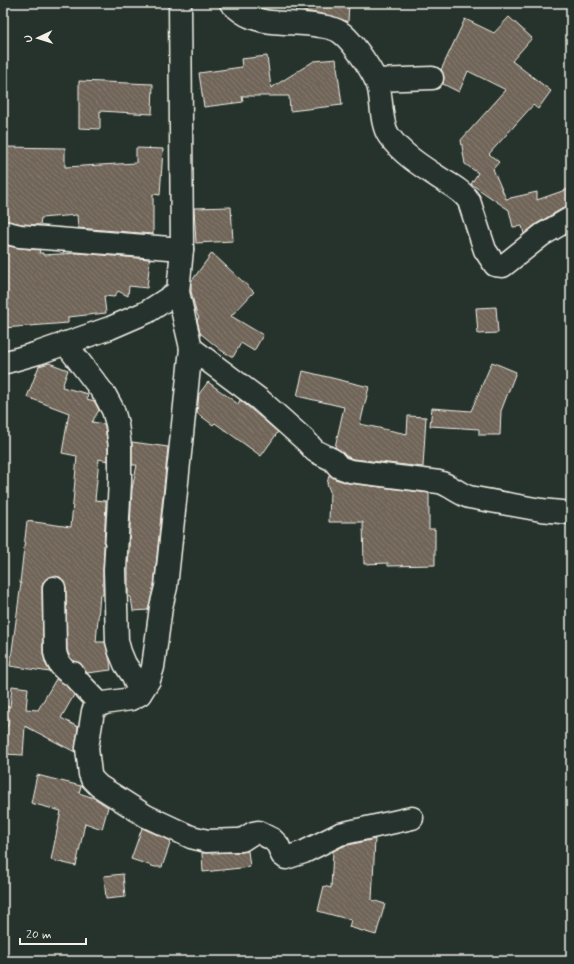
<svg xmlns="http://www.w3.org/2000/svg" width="574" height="964" viewBox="0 0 574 964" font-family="Mynerve,sans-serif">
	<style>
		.building { fill: url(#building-back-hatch); stroke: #f4f1e8 }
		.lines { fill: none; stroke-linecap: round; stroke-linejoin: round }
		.minor-casing { stroke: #f4f1e8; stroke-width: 25 }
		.tertiary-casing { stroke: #f4f1e8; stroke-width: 25 }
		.minor { stroke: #26332d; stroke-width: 22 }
		.tertiary { stroke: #26332d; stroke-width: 22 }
	</style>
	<defs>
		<pattern id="building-back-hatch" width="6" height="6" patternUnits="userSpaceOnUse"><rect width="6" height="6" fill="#6f6558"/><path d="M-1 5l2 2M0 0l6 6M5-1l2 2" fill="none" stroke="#847c70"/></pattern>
	</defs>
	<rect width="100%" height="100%" fill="#26332d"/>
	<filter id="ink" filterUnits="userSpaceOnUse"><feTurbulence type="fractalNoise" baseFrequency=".025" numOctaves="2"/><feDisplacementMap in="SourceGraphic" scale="8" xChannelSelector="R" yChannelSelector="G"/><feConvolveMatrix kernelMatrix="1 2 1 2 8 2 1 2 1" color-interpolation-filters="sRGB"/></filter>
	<g filter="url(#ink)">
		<g class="building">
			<path d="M287,3h62l-1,19 -15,-6 -28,-5z"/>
			<path d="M509,17l23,21 -20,23 39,30 -13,18 -5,-4 -44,49 10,8 -6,7 13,30 31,-7v8l34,-12v18l-6,1 -29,17 -12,10 -2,-8 -9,1 -4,-17 -38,-26 7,-11 -13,-9 -4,-24 45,-50 -38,-19 -9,21 -16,-8 1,-7 -3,-7 24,-51 29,14z"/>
			<path d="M267,56l4,32 43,-27 22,-2 6,46 -52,6 -1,-15h-47l1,6 -39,5 -5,-34 43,-6 -1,-8z"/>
			<path d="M79,81l74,3 -1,30 -52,-3v18l-21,-1z"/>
			<path d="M3,147l62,1v19l71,-4v-15l27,1 -3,46 -7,-1v40l-75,-6 -1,-13 -36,3 -1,7 -18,-1 -19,-4z"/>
			<path d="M231,207l2,34 -37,2 -2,-35z"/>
			<path d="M3,245l16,3 21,2 -1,3h4v2l35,-2 72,6 -3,29 -18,-2 -1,10 -10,-5 -4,6 -10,-1 2,17 -38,4v6l-65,5z"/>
			<path d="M212,253l42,39 -23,24 32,19 -9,16 -13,-8 -8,14 -11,-6 -22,-18 -3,-14 2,-1 -3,-6 -5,-21v-9z"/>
			<path d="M496,307l2,26 -20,1 -2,-26z"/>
			<path d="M492,362l24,10 -15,39 -1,24h-21v-6l-49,-3 2,-18 39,3z"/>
			<path d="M49,363l19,7 -6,17 26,7 -1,5 7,2 5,9 -7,12 12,2 1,3 3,21v13l-9,-2 -4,41 11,1 -3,68v26h-3l-4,47h9l5,19 1,9 -24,3 -7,-10 -7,-2 -3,-4 -3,-7 -1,-63 -2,-6 -4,-4 -6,-1 -7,2 -4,4 -1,6 1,64 2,11 5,9 -40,-6 11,-83h-1l7,-62 44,6 6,-71 -15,-3 7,-40 -42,-16 12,-31z"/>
			<path d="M303,371l66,16 -9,37 47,10 1,-18 18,1 -3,50 -70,-8 -7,-3 -4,-4 -7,-5 9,-40 -47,-11z"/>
			<path d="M208,382l30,22 2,-4 38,32 -17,24 -46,-33 -2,2 -16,-12 2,-19z"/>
			<path d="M132,442l36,5 -14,138 -6,25 -15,1 -2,-14 -3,-1v-26l4,-81 5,-24h-5z"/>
			<path d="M329,475l6,4 13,4 81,10v36h6v36l-47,1v-3l-24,1 -1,-42h-34l1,-31 -3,-7z"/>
			<path d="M56,679l9,5 9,11 -13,23 17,9 -3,25 -50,-26 -2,29 -20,-1v-28h5l1,-8 -6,-4v-8l7,1 2,-21 16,2 -2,21 12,1z"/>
			<path d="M37,775l44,11 -2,7 15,5 14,9 -6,22 -17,-6 -9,43 -25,-6 10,-49 -30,-8z"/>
			<path d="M142,828l29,13 -9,26h-7l-24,-8z"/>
			<path d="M375,839l-3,61 13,4 -9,31 -27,-8 2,-7 -33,-9 6,-25 7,2 2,-37 11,-5z"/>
			<path d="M248,851l2,16 -47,5 -1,-19 40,-1z"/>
			<path d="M123,874l2,23 -19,2 -2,-23z"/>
		</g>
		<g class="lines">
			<g class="minor-casing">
				<g id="minor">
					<path d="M231,3c6,6 12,11 20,14 21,9 47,4 69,9 7,1 14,2 20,6 12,8 36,43 39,57 3,14 2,36 10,47 12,17 32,30 49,41 11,7 24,13 31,24l16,49 10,15 8,1 39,-31 29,-17"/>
					<path d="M376,80l56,-2"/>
					<path d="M3,232l17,4 162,13"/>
					<path d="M178,292l13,56 68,51 47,42 9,10 18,9 6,7 11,4 89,11c11,3 19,11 30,15l72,13 30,3"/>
					<path d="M65,343l40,52 8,15 4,14 3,23v34l-5,89 2,71 3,11 5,12 8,12 7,18"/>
					<path d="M191,348l-25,239 -5,20 -8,60 -4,13 -9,14 -5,3 -4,2 -27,4 -6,2 -5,6 -6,37 3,26 2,5 7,7 47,30 45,21 16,4 29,-1h6l11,-7 5,-1 14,7 6,6 4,10 4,3 18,-6 36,-18 72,-16"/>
					<path d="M54,588l1,64c2,9 5,15 14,21h4l3,6 25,26"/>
				</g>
			</g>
			<g class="tertiary-casing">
				<path id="tertiary" d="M3,363l35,-10 72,-25 37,-16 31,-20 4,-43 -2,-246"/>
			</g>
			<use href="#minor" class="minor"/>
			<use href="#tertiary" class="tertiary"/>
		</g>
	</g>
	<rect width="574" height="964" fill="none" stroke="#26332d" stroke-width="16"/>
	<rect x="8" y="8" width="558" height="948" fill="none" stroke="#f4f1e8" stroke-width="1.5" filter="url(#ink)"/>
	<g transform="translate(38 38) rotate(266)" stroke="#26332d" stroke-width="3" paint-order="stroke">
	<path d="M0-3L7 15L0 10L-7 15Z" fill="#f4f1e8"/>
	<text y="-6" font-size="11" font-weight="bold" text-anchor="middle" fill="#f4f1e8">U</text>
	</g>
	<path d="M20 938v6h66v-6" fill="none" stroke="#f4f1e8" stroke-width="2"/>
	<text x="26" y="938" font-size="12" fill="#f4f1e8" stroke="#26332d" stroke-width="3" paint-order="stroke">20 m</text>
</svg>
